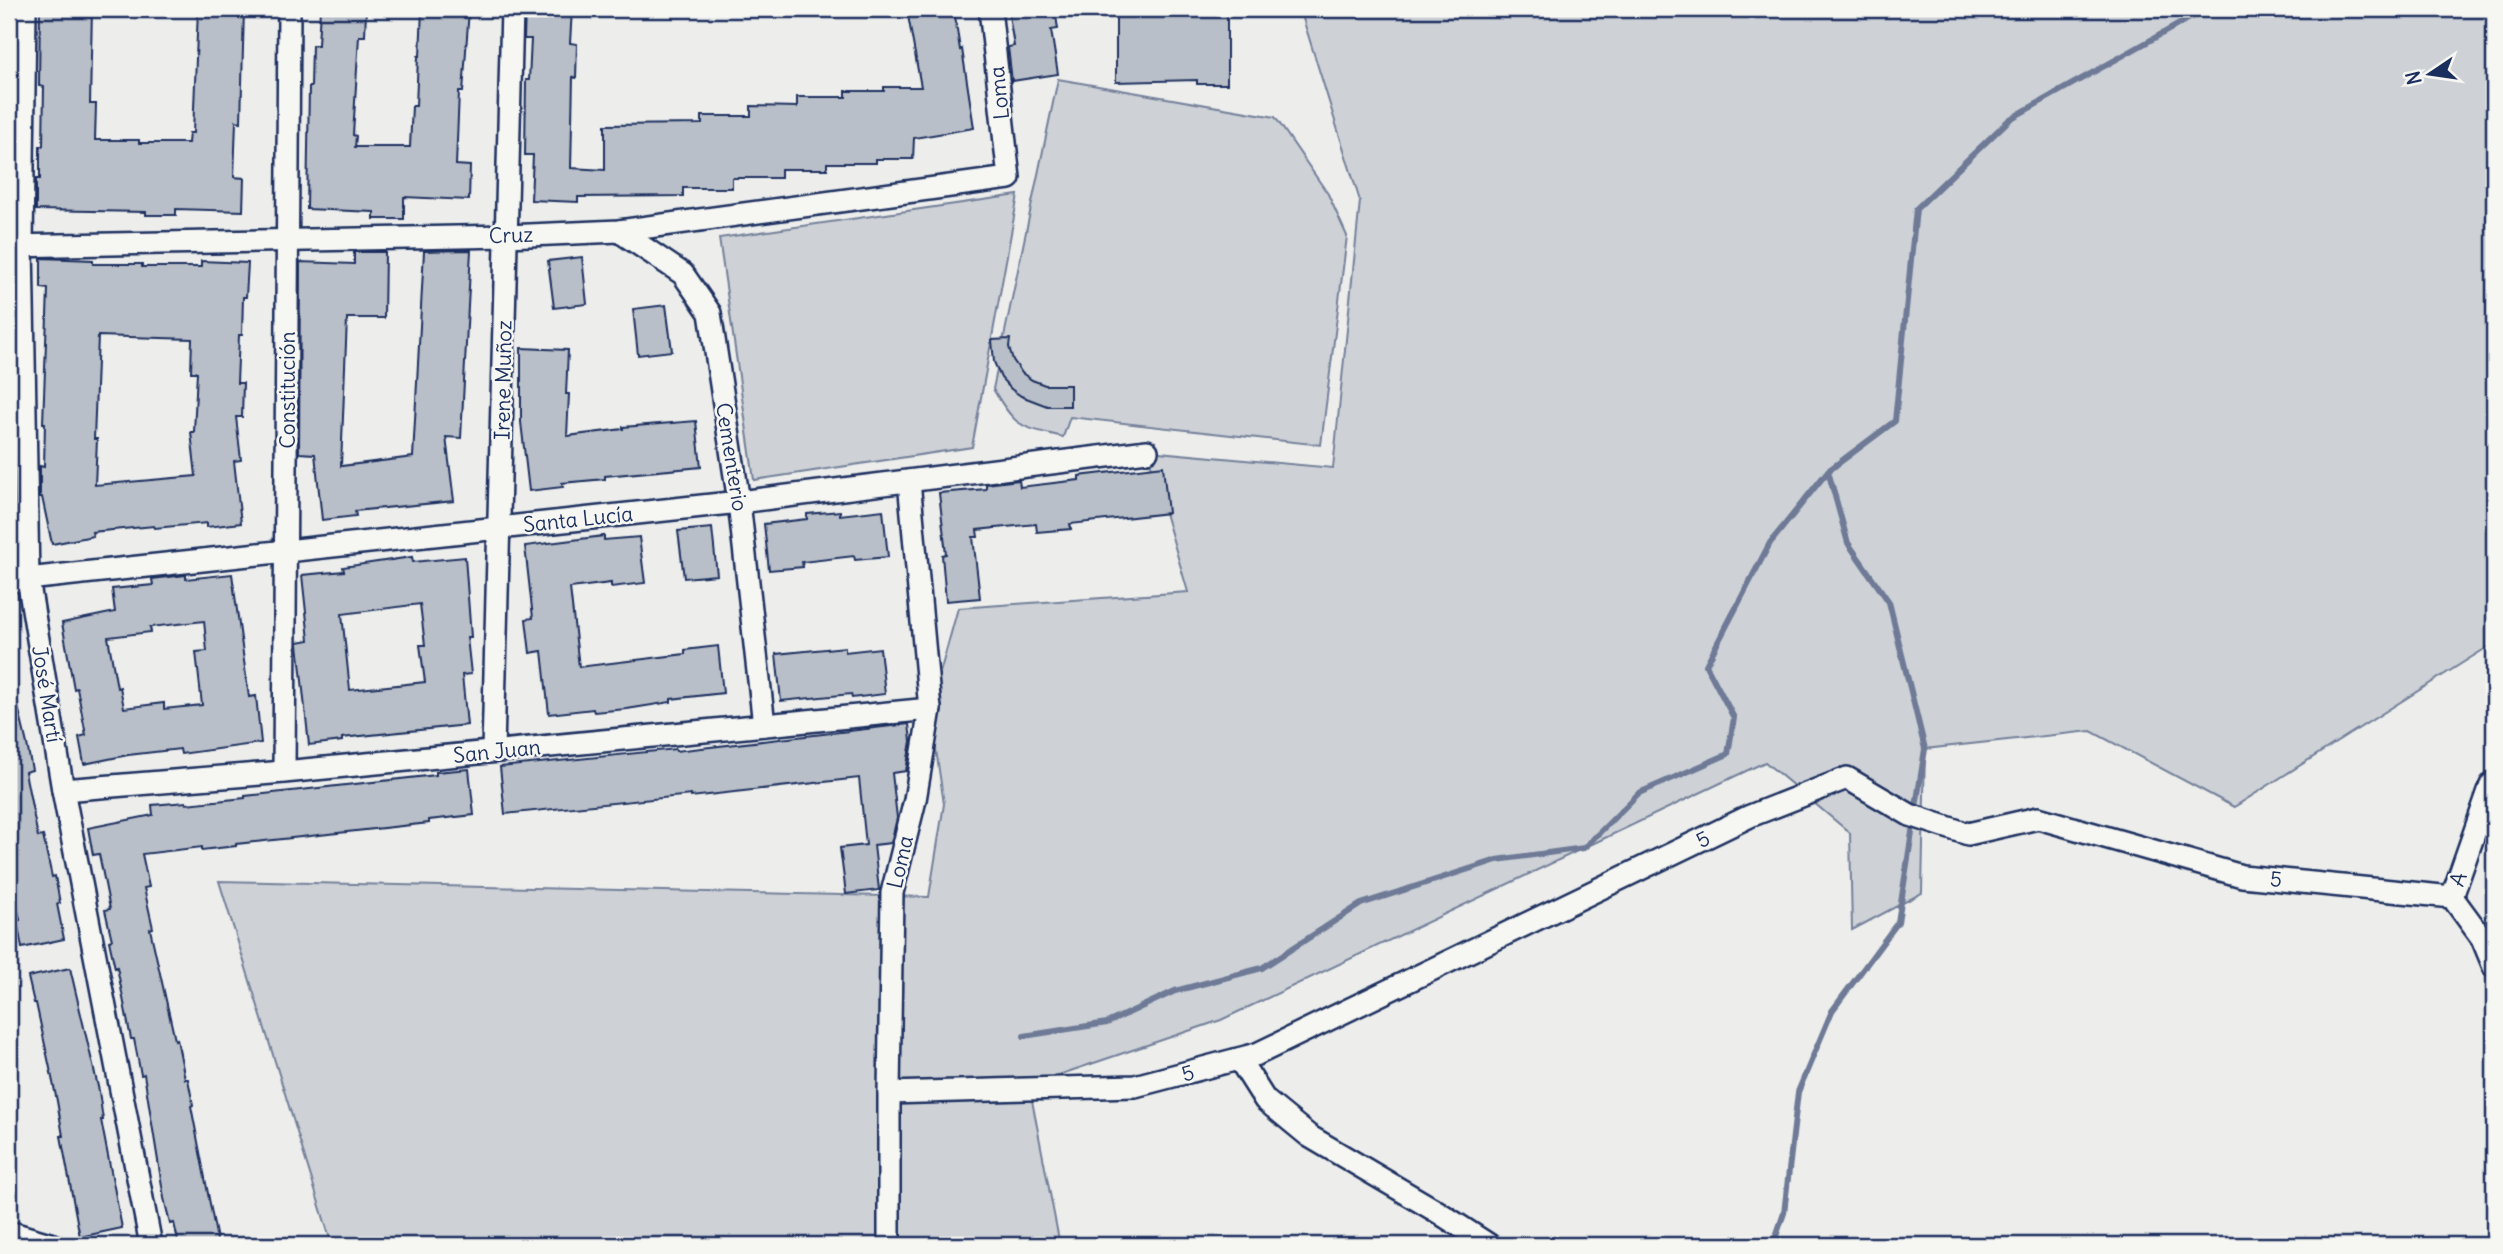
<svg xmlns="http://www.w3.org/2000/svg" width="2503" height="1254" viewBox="0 0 2503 1254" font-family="Delius,sans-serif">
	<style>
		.green { fill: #ced2d7; stroke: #74809a; stroke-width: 2 }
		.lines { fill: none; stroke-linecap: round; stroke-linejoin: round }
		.stream { stroke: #6e7a96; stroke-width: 6 }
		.building { fill: #b9bfc8; stroke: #1b2f5e; stroke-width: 2; fill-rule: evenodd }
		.minor-casing { stroke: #1b2f5e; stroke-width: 26 }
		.minor { stroke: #f6f6f2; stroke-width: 21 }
		.labels { text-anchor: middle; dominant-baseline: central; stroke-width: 5; stroke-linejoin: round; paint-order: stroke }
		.street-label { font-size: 21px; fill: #1b2f5e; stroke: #f6f6f2 }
	</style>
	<rect width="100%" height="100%" fill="#edeeec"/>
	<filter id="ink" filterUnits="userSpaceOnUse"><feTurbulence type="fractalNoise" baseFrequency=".0143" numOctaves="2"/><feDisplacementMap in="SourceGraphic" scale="14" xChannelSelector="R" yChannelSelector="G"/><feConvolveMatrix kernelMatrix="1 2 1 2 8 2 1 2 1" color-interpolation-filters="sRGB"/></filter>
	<g filter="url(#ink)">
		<g class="green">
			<path d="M1300,9h1194v634l-260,164 -143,-76 -166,18 -3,144 -70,37 -2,-97 -85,-71 -544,258 -192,65 31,160h-728l-113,-364 710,16 15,-93 -14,-95 28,-101 230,-16 -41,-141 186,17 27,-267z"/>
			<path d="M1058,79l217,38 53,77 19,42 -26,209 -251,-28 -7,20c-44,-11 -46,-8 -70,-48z"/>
			<path d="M1018,195l-46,252 -218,33 -35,-242z"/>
		</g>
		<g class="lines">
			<g class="stream">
				<path d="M1024,1036l83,-13 68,-32 87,-23 99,-64 136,-44 87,-12 55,-55 89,-39 6,-36 -28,-53 64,-122 58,-72 67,-50 21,-212 94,-90 180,-101 23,-9"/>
				<path d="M1773,1245l11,-32 14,-121 34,-81 66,-89 27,-173 -36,-147 -41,-59 -20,-72"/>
			</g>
		</g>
		<g class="building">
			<path d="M40,9h52l-2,95h6l-1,36h44v3h49l1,-10h4l5,-124h46l-3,113 -5,-1 -2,56 10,1 -1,33 -67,-2v6h-30v-3l-110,-2v-31h4v-33h3l1,-59 -5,-1z"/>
			<path d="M320,9h46l-1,27h-6l-6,99 3,1 -1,11h55l2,-41h4l2,-50h2l2,-47h47l-6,83h-4l-3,73 14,1 -1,34 -65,-3v22h-30v-7l-67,-3 2,-122h2l1,-42h6z"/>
			<path d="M525,9h47l-2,34 7,1 -1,34 -3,-1 -2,91 34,2v-45l97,-1v-8h49v-10l46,1v-10h49v-6h38v-4h37l-14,-77 10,-1h37l6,41 2,-1 12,79 -60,10 -1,21h-37v4h-49v6h-46v9h-49v10h-49v8l-105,1v5l-47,-2 2,-45h-8l1,-75h3l2,-41h-7z"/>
			<path d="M1008,9h47l3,20 -7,1 7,44 -46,7 -4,-34 6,-1z"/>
			<path d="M1175,9v3h52v72h-30v-4l-81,2v-72z"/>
			<path d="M471,250l-10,188 -15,-1 8,64 -99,10 1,5 -34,4 -7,-66 -16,-1 1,-191 54,2v-12h31l-1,66h-37l-6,148 72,-9 11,-206z"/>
			<path d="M582,257l5,47 -33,4 -6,-47z"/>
			<path d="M41,258l52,2v4h49v3h59v-6l47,2 -2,34h-3l-1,38h-3l-2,48h6l-1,34h-6l5,43 -7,1 7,62 -34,4v-4l-52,5 -1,-2 -62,6 1,4 -41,8 -10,-47h-2v-31l4,1 1,-44h-2l5,-134 -7,-1zM98,336l94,3 -1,33h6l-3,60h-3l5,44 -101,9 2,-46h-3z"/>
			<path d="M666,305l6,46 -34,4 -5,-46z"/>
			<path d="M1010,339l-1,8 4,13 9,13 10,7 13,5h25v21h-23l-26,-10 -10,-7 -10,-11 -7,-16 -2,-22z"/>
			<path d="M521,348l47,2 -2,44h3l-2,42 56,-7v-2l73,-6 5,46 -96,9v3l-43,4 1,4 -34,4 -8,-69z"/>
			<path d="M1163,466l5,47 -98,11 1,5 -34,3 -1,-8 -59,6 1,7h-5l7,61 -34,3 -4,-46 4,-1 -7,-61 47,-4v-5l33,-4 1,7 59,-7v-4z"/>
			<path d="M883,510l5,47 -33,3 -1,-4 -52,6 1,5 -34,3 -5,-46 43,-5v-5l33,-3v4z"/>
			<path d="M712,528l5,47 -33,3 -6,-47z"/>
			<path d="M604,536v4l35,-3 6,46 -34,4v-4l-41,5 9,79 106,-13v-4l33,-4 5,47 -52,6v3l-44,7 -33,3 -1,-3 -44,5 -7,-63 -12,2 -4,-34 7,-1 -8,-72z"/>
			<path d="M412,557l1,5 52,-5 6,80h-4l4,37 -9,1 5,50 -125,13v3l-33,4 -11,-101v-2l11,-2 -7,-65 42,-4 -1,-4zM420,604l5,41h-5l5,37 -75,8 -8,-76z"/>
			<path d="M232,574l17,123 7,-1 5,47 -80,11 -1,-5 -52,6 -44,9 -5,-27 7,-2 -9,-47 -3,1 -12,-66 53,-11 -3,-23 41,-4 -1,-6 34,-4v4zM204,621l3,30 -11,1 6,53 -38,4v-6l-40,5 -4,-21 -3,1 -9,-51 43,-5 -1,-5z"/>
			<path d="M845,647v5l35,-4 5,46 -33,4 -1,-4 -70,7 -5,-47z"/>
			<path d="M9,698h7l11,46 5,26 -7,2 13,65 5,-1 9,41 3,-1 5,27 -3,1 7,35 -42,9 -5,-27 3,-1 -11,-56z"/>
			<path d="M909,724l2,17 -5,30 -14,2 5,45 -6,25 -17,2 5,45 -33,4 -6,-46 26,-3 -7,-67 -168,19v-2l-186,19 -5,-47 176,-18v2z"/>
			<path d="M469,769l5,46 -45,5v3l-193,21v2l-34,4v-3l-60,7 7,33 -5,1 9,40 -3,1 25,111 2,-1 8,40h3l5,26 -2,1 27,139h-39l-5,-22 -4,1 -6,-26 -20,-124 -3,1 -7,-36h-3l-14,-72 -2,1 -6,-27 3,-1 -7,-30 5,-1 -11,-55 -6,1 -5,-27 65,-13 -1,-10 34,-3v2l59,-6v-2l191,-21v-3z"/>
			<path d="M70,968l29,123 4,29h-2l21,108 -42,9 -19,-101h2l-6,-35 -21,-98h-2l-6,-26z"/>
		</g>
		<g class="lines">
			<g class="minor-casing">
				<g id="minor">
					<path d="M25,9l-3,237 6,333 35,211 88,455"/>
					<path d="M619,231l64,43 27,39 29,189 25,223"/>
					<path d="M9,246l498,-10 112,-5 390,-53 -19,-169"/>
					<path d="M9,581l730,-79 408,-51"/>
					<path d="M493,751l19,-742"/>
					<path d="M284,772l5,-763"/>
					<path d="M63,790l221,-18 646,-63"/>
					<path d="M2452,897l39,-112 3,-3"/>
					<path d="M1239,1059l26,41 44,36 129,76 51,33"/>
					<path d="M889,1093l246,-7 122,-32 493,-238 97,-38 63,37 58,19 70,-16 204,58 210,21 30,41 12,29"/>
					<path d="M9,1232l44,13"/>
					<path d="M889,1245v-152l3,-200 23,-93 15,-91 -21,-228"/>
				</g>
			</g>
			<use href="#minor" class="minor"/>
		</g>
	</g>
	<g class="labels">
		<g class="street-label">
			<text transform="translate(999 93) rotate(-96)">Loma</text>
			<text transform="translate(511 235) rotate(-2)">Cruz</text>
			<text transform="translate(503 380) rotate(-89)">Irene Muñoz</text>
			<text transform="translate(287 390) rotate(-90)">Constitución</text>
			<text transform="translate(732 457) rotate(81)">Cementerio</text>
			<text transform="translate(578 519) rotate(-6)">Santa Lucía</text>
			<text transform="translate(47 694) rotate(81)">José Martí</text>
			<text transform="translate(497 751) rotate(-6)">San Juan</text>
			<text transform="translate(1703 839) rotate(-26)">5</text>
			<text transform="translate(900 862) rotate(-77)">Loma</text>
			<text transform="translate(2276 879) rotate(6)">5</text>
			<text transform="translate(2458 879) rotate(-70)">A</text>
			<text transform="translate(1188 1073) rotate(-15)">5</text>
		</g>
	</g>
	<rect width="2503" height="1254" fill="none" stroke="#f6f6f2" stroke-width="35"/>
	<rect x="18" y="18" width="2468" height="1219" fill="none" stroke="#1b2f5e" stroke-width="2.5" filter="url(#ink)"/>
	<g transform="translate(2430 74) rotate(257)" stroke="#f6f6f2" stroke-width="5" paint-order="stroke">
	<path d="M0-5L12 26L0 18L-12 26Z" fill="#1b2f5e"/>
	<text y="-10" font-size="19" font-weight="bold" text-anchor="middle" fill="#1b2f5e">N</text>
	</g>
</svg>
